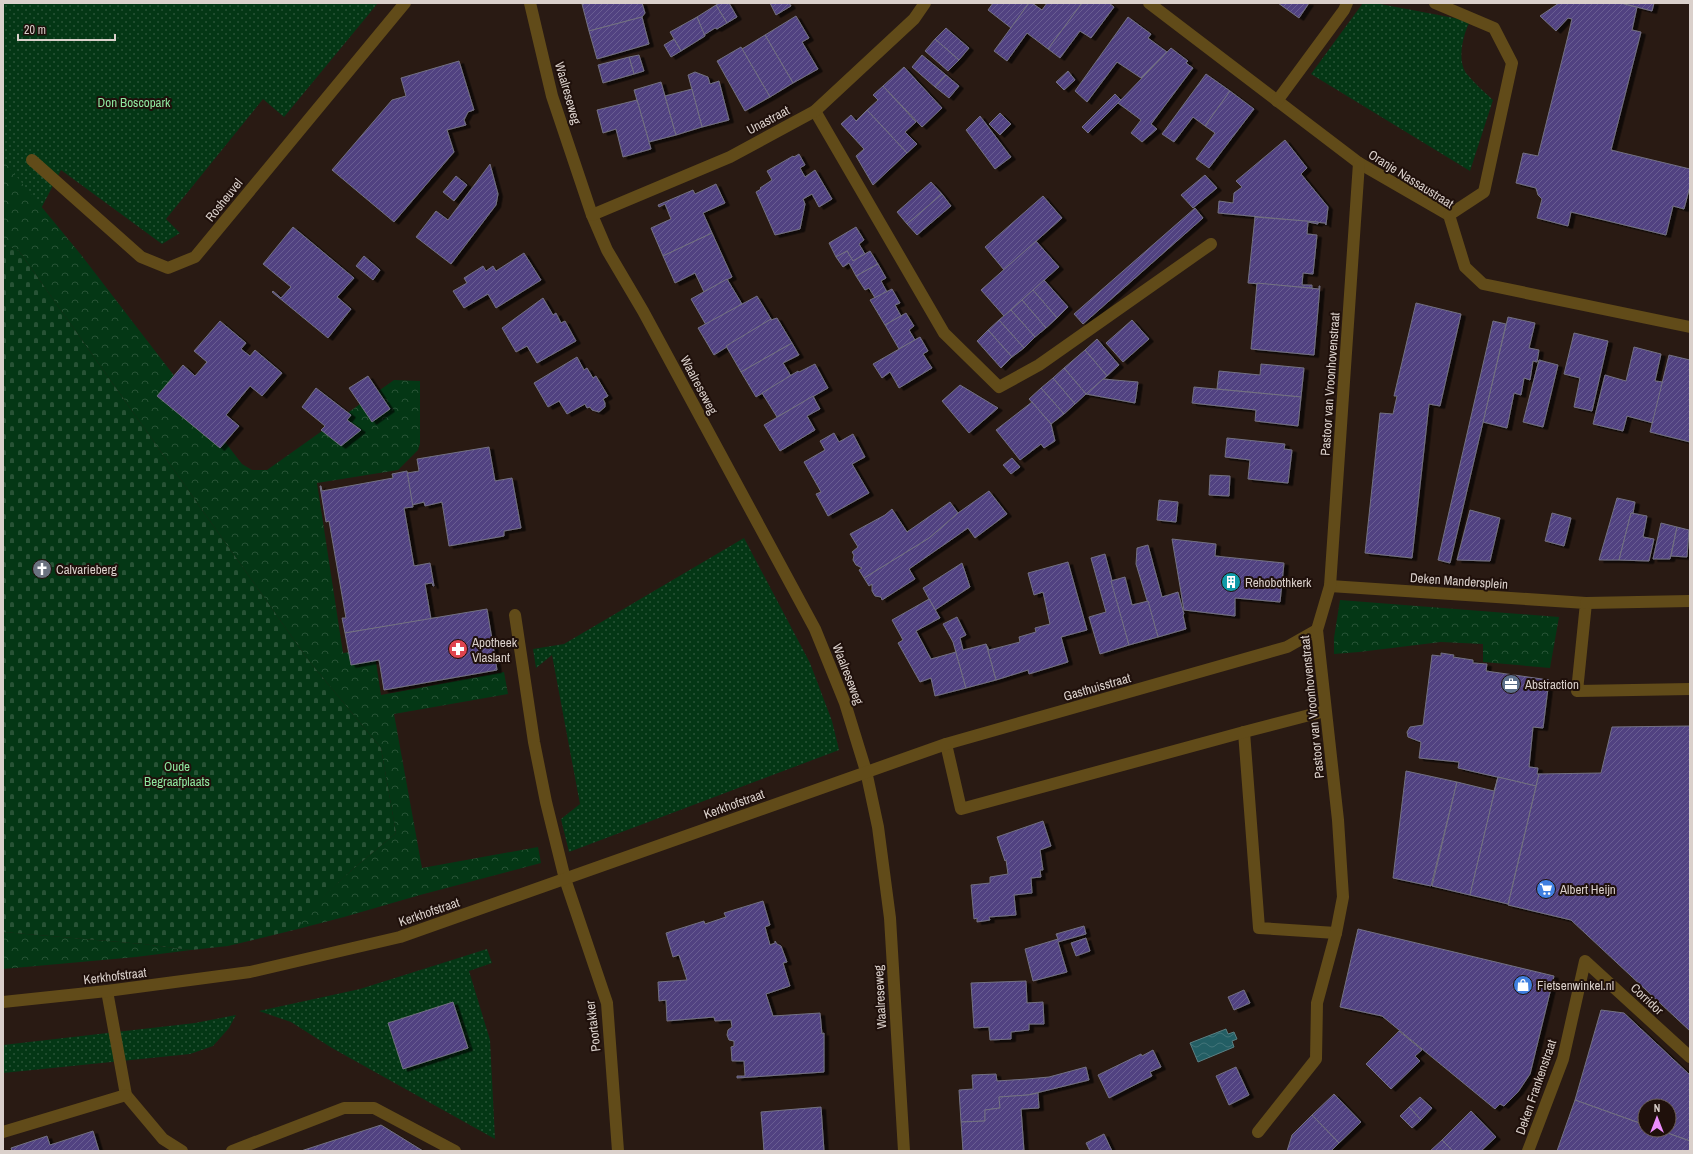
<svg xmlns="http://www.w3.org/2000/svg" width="1693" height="1154" viewBox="0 0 1693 1154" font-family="'Archivo Narrow',sans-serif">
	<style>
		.green { fill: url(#green-dots) }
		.forest { fill: url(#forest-crowns) }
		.cemetery { fill: url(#cemetery-stones) }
		.water { fill: url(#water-waves); stroke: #5a8083 }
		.building { fill: url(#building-hatch); stroke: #737182; filter: url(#shadow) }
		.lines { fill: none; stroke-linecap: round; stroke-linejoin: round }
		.minor { stroke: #614b19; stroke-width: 12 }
		.labels { text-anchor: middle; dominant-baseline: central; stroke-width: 4; stroke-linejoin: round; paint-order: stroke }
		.street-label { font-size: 13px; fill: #dad0cb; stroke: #1f100b }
		.park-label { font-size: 13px; fill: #8ee79f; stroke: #1f100b }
		.poi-label { font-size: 13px; fill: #dad0cb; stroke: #1f100b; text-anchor: start }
	</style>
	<defs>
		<pattern id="green-dots" width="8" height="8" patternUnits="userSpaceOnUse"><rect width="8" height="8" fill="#043715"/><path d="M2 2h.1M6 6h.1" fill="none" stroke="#285336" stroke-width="1.8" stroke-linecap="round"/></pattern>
		<pattern id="forest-crowns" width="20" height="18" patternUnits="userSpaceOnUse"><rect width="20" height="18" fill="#043715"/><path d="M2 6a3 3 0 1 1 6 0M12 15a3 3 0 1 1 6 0" fill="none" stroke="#285336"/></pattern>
		<pattern id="cemetery-stones" width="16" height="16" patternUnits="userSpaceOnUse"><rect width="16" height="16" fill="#043715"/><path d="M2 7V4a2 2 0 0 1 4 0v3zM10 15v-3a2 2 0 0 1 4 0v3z" fill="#285336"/></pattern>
		<pattern id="water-waves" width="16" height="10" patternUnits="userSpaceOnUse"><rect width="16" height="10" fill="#235e64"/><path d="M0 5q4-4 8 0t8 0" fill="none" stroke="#427479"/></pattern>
		<pattern id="building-hatch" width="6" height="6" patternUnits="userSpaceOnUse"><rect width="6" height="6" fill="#514381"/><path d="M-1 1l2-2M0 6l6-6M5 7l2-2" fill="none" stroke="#695d92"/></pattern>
		<filter id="shadow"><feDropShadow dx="4.5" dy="2.5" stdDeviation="0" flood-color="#0009"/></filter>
	</defs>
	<rect width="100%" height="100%" fill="#291a13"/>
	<g class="green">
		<path d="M3,3h375l-94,114 -21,-18 -97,120 14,14 -18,11 -101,-74 -42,81 -16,-7z"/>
		<path d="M1363,3h12l95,18c-7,14 -13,38 -4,52 8,10 18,19 27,27l-23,71 -159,-97z"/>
		<path d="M744,538l66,125 22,58 7,29 -270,102 -8,-33 19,-15 -28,-149 -16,13 -3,-19 31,-5z"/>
		<path d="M487,949l5,14 -23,8 21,69 5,99 -163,-91 -41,-26 -32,-11 101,-22z"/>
		<path d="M236,1015l-7,13 -16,18 -23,8 -187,19v-28l192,-22z"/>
	</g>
	<g class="forest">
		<path d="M3,160l79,96 160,208 10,6h15l127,-90 26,1v62l-2,7 -20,20 -81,13 26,170 31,-4 7,46 123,-23 4,22 -114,20 28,154 116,-21 3,16 -121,32 -76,22 -46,12 7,-16 48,-44 43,-36 -15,-85 -72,-87 -290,-410 -16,-7z"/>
		<path d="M1340,600l219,17 -9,51 -67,-6v-18l-42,-2 -82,10 -25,2v-16z"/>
		<path d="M3,932l140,12 48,6 -55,7 -133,12z"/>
	</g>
	<path class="cemetery" d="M3,244l16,7 290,410 72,87 15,85 -43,36 -47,44 -8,16 -70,17 -37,4 -48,-6 -140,-12z"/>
	<path class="water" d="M1226,1029l2,5 6,-2 3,7 -5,2 2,6 -36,15 -8,-19z"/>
	<g class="building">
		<path d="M587,3h55l3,10 -3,4 -53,14 -7,-27z"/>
		<path d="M720,3h9l8,14 -10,6 -11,-18z"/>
		<path d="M770,3h19l2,3 -15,9z"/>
		<path d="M993,3h36l-18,25 -23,-18z"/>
		<path d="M1029,3h3l10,7 5,-7h35l-34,46 -21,-16 -20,28 -13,-10z"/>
		<path d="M1082,3h27l5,4 -23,31 -11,-7 -20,27 -12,-9z"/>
		<path d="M1278,3h31l-10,15z"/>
		<path d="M1559,3h62l16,4 -5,23 9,2 -30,118 79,19v17l-6,23 -11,-3 -7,29 -95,-23 -3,14 -31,-8 5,-19 -4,-4 -2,-7 -20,-5 7,-30 15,3 30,-120 4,-17 -4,-1 -12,13 -16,-15z"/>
		<path d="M1621,3h33l-2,8z"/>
		<path d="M716,5l11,18 -10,6 -2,-1 -11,7 -7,-18z"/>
		<path d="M796,16l13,22 -7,4 16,27 -25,14 -28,-48z"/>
		<path d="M642,17l7,27 -52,15 -8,-28z"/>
		<path d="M697,17l8,19 -24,15 -11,-19z"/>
		<path d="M1128,17l23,17 -3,4 19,14 -26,26 -24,-16 -30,40 -12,-11z"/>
		<path d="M946,28l23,20 -10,12 -24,-21z"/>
		<path d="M765,35l28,48 -23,14 -28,-48z"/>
		<path d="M674,39l7,12 -10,6 -7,-12z"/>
		<path d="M935,39l24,21 -11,11 -23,-20z"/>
		<path d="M741,47l29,50 -25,14 -28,-50z"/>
		<path d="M1171,48l17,13 -2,2 7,5 -42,56 6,5 -15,13 -11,-9 10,-13 -23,-17z"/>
		<path d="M639,55l5,16 -10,3 -5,-17z"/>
		<path d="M922,55l24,20 -11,12 -23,-20z"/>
		<path d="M629,57l5,17 -31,9 -5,-18z"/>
		<path d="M459,61l15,49 -6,2 -4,8 2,5 -19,5 7,22 -60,70 -62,-52 60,-70 14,-4 -5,-18z"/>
		<path d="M904,67l38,41 -20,19 -39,-41z"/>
		<path d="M1068,71l7,9 -11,10 -8,-8z"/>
		<path d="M695,72l13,5 2,7 9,-3 10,39 -27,7 -14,-52z"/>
		<path d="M1206,74l24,17 -25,35 -12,-9 -19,25 -12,-8z"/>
		<path d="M946,75l13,11 -10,12 -14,-11z"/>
		<path d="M661,82l15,53 -27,7 -15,-52z"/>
		<path d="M883,86l33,36 -11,10 12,12 -10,9 -40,-43 11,-10 -5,-5z"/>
		<path d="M692,89l10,38 -26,8 -11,-39z"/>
		<path d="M1230,91l24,18 -45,59 -13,-9 19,-26 -10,-7z"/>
		<path d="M1115,94l6,6 -33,33 -6,-6z"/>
		<path d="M637,100l14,49 -28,8 -7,-28 -13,4 -6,-23z"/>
		<path d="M867,110l40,43 -34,32 -17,-29 8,-7 -23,-25 10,-9 5,6z"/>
		<path d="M1000,113l11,11 -11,11 -11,-11z"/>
		<path d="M980,116l31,41 -16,12 -29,-39z"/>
		<path d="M1285,140l22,28 -6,6 27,33 -2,18 -1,-2 -107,-10 1,-12 14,2 1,-10 8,-6 -6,-6z"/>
		<path d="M799,154l6,11 -5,3 5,9 10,-7 17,29 -13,8 -7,-13 -9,5 2,5 -5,25 -25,6 -19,-43 5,-3 -1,-1 12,-8 -5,-9 26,-15 1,1z"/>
		<path d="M490,164l8,30 -2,11 -45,59 -35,-27 20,-26 12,9z"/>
		<path d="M1205,175l12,13 -24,20 -12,-13z"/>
		<path d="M456,176l11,9 -13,16 -11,-9z"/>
		<path d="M931,182l11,12 -35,30 -10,-12z"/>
		<path d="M716,184l9,19 -22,10 9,20 -49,23 -12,-28 20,-9 -6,-15 -6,3 -1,-2 35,-15 2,4z"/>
		<path d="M942,194l9,12 -34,29 -10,-11z"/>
		<path d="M1043,196l19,22 -58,52 -19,-23z"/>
		<path d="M1195,208l8,10 -120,106 -9,-10z"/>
		<path d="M1255,217l63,5v2l-10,-2 -1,12 10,1 -4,39 -10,-1 -1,12h10v3l-64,-5z"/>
		<path d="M293,227l61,51 -17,19 14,12 -23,29 -56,-46 1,-1 8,7 10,-11 -28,-23z"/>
		<path d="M856,227l8,13 -5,4 6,10 -12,7 -6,-10 -11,6 -7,-14z"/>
		<path d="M712,233l20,44 -28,15 -9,-19 -20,10 -12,-27z"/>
		<path d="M1036,241l23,26 -55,49 -23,-26z"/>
		<path d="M847,251l6,10 17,-10 8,13 -22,12 -7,-13 -6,4 -7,-10z"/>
		<path d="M524,253l17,27 -45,28 -8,-14 -24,14 -11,-17 14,-8 -3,-5 19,-12 3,5 7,-5 3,5z"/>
		<path d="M364,256l16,14 -7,10 -17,-14z"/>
		<path d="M878,264l8,14 -5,3 6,11 -12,6 -6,-10 -4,2 -9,-14z"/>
		<path d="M727,279l15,25 -36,21 -15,-26z"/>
		<path d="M1044,280l24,27 -11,11 -24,-28z"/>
		<path d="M1257,283l62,6v-3h1l-6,69 -63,-6z"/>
		<path d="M892,289l8,14 -5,2 6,11 -16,9 -15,-25z"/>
		<path d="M1033,290l24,28 -11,10 -24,-28z"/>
		<path d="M757,296l14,23 -57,36 -16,-27z"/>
		<path d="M543,298l10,17 3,-2 5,10 4,-2 11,20 -39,22 -10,-17 -11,6 -14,-24z"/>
		<path d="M1022,300l24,28 -11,9 -24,-27z"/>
		<path d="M1416,303l45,11 -21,92 -11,-2 -17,154 -47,-5 15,-140 13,1 4,-18h-3z"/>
		<path d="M1011,310l24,27 -11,11 -25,-28z"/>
		<path d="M906,313l8,13 -5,4 6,10 -16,9 -14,-24z"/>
		<path d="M1508,317l27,6 -6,25 10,2 -2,12 -4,-1 -3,19 -6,-2 -3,17 -7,-2 -7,35 -24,-6z"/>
		<path d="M777,318l15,25 -51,29 -15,-26 45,-27v1z"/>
		<path d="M999,320l25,28 -12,9 -24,-27z"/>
		<path d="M1132,320l17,19 -26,23 -17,-19z"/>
		<path d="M220,321l26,22 -5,6 9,7 5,-6 27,23 -20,23 -12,-10 -24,29 13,11 -19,22 -63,-52 26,-31 12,11 12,-14 -13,-11z"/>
		<path d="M1493,321l13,3 -56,239 -12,-3z"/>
		<path d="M988,330l24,27 -11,11 -24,-27z"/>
		<path d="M1574,333l34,8 -16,70 -18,-4 6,-29 -16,-4z"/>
		<path d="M920,337l8,14 -5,3 9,14 -33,20 -9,-16 -8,6 -9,-14z"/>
		<path d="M1097,339l22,26 -12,11 -22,-26z"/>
		<path d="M792,343l7,12 -16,8 8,13 -35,21 -15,-25z"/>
		<path d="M1634,347l27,7 -6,27 8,1 -10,41 -26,-7 -4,15 -30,-7 12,-49 21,6z"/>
		<path d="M1085,350l22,26 -21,18 -22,-26z"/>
		<path d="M1669,355l21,5v82l-40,-10z"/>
		<path d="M577,357l7,13 3,-2 6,10 3,-2 12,20 -5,3 2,4v4l-6,5 -7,-2 -2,-3 -3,1 -2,-4 -18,10 -8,-13 -11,6 -14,-24z"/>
		<path d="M1539,360l19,5 -15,62 -20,-5z"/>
		<path d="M815,364l13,24 -51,29 -15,-24 36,-22 1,1z"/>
		<path d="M1261,364l43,4 -3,29 -84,-8 2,-18 41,4z"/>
		<path d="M1064,368l22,26 -11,10 -22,-26z"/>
		<path d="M368,376l22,33 -18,13 -23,-34z"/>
		<path d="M1053,378l22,26 -11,10 -23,-26z"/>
		<path d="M1103,379l35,3 -3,21 -49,-9z"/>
		<path d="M960,385l38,23 -29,25 -27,-32z"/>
		<path d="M1194,387l107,10 -3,29 -43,-5 1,-11 -64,-7z"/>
		<path d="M316,388l35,27 -4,5 14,10 -20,16 -20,-16 4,-4 -23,-19z"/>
		<path d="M1041,388l23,26 -13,10 -22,-25z"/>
		<path d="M813,396l7,13 -13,7 8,14 -35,21 -16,-26z"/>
		<path d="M1032,402l19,22 4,17 -11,7 -3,-4 -21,16 -24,-30z"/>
		<path d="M834,433l5,9 14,-8 12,23 -13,7 17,29 -41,23 -12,-22 5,-2 -17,-30 21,-12 -5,-9z"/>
		<path d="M1227,438l58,6 -1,5 8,1 -4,33 -40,-4 2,-19 -25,-3z"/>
		<path d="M489,447l6,34 17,-3 9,50 -17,3v5l-55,10 -7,-44 -17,4 -1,-4 -12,3 -5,-32 12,-2 -2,-12z"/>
		<path d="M1012,458l8,9 -9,7 -8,-9z"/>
		<path d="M407,471l6,36 -9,1 10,58 16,-3 4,23h-1l-1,-3 -7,1 6,35 -86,14 -3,-15h4l-17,-97 -3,1 -6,-36h1l1,5 71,-13 -1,-4z"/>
		<path d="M1210,475l20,1 -1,20 -20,-1z"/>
		<path d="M989,491l18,23 -32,24 -7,-10 -59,41 6,10 -33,21 -1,-3 -6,-1 -3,-5v-7l-3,2 -5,-8 65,-40 29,-25z"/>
		<path d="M1617,498l18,4 -2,11h-2l-12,47h-20z"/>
		<path d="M1159,500l19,2 -2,20 -19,-2z"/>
		<path d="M950,502l8,11 -29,25 -65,40 -5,-8 3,-2 -6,-3 -3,-5 1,-5 -2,-3 6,-5 -8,-13 35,-19 7,-6 15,23z"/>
		<path d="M1470,510l30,8 -10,43 -33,-1z"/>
		<path d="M1552,513l19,5 -7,28 -19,-5z"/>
		<path d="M1631,513l16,3 -4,21 11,2 -5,22 -30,-1z"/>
		<path d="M1661,523l16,4 -7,32h-17z"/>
		<path d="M1677,527l12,3 -2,27 -16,-1z"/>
		<path d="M1172,539l44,5 -1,12 69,7 -4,39 -45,-4v18l-51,-6z"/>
		<path d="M1148,545l14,52 16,-5 6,22 -1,1 3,14 -28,8 -22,-73 1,-16z"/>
		<path d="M1105,554l24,91 -29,9 -11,-37 17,-5 -15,-54z"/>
		<path d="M1068,562l19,68 -26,7 7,25 -39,12 -1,-4 -32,10 -10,-36 3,6 31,-8 -1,-5 17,-5 -1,-4 15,-4 -7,-32 -9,3 -6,-22z"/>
		<path d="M962,563l8,24 -35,23 -12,-22z"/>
		<path d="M1125,577l7,28 16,-4 10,36 -29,8 -18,-64z"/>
		<path d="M929,599l11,19 -24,13 15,28 25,-7 10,36 -31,8 -4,-18 -11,4 -22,-39 5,-3 -11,-20z"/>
		<path d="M487,609l10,61 -113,20 -5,-30 -28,5 -6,-32z"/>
		<path d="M957,617l9,18 -6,3 3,12 23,-6 10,36 -30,8 -13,-46 -10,-18z"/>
		<path d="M1441,653l13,2 -1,2 20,3v3l14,1 -1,7 63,9 -6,48 -10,-1 -4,40 9,1 -1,6h2l-3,12 -78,-18 1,-6 -40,-4 2,-16 -13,-5 -1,-5 3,-5 13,-2 9,-70 9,1z"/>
		<path d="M1690,726v305l-119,-111 -63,-15 31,-131 62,-1 11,-46z"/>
		<path d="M1406,771l51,11 -26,104 -38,-8z"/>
		<path d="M1498,777l-28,118 -38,-9 25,-104 37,9z"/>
		<path d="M1498,777l38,9 -28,118 -38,-9z"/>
		<path d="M1043,821l8,25 -11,4 3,20h-3l1,7 -10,1 1,15 -18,2 2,20 -27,2 1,3 -13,2v-4l-3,1 -3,-34 19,-2v-6l18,-3 -2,-14 -1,1 -8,-24z"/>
		<path d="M763,901l7,24 -5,2 5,18 5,-2v-2l2,3 4,2 6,16 -4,1 7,23 -24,8 7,22 47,-3 2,21 2,-1v39l-87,6v-2h8l-1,-15h-12l-1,-14 3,-1v-5l-5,-1 -2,-5 1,-5 4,-3 -1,-7 -16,1 -1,-4 -47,4 -1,-21 -7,1 -1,-19 29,-2 -8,-25 -6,2 -7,-24 38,-12 1,3 21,-7 -2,-4z"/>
		<path d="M1084,926l2,8 -28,8 9,30 -34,9 -8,-32 33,-10 -2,-5z"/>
		<path d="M1358,929l196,47 -24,98 -12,18 -14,14 -4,-2 -5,5 -113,-93 -42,-9z"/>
		<path d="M1086,938l4,13 -14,5 -5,-13z"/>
		<path d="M1026,981l1,22 16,-1 1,22h-15v6l-18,2v7l-21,1 -1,-13 -15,1 -3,-45z"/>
		<path d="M1244,990l6,13 -16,7 -6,-13z"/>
		<path d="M453,1002l15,46 -65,21 -15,-46z"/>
		<path d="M1601,1010l23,3 66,62v66l-31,-11h10v-24h-24v19l-70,-25z"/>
		<path d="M1399,1031l23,19 -7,6 5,5 -29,28 -25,-25z"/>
		<path d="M1153,1050l8,17 -11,5 2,4 -43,22 -11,-23 43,-21 1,2z"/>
		<path d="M1086,1067l3,13 -61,15 -29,2 1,11 -15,2v11l-24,1 -2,-32 14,-1 -1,-14 24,-1 1,7 30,-2 22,-2z"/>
		<path d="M1236,1067l13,28 -20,10 -13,-29z"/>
		<path d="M1038,1093l1,15 -18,1 3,42h-61l-2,-29 24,-1v-11l15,-2 -1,-11 29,-2z"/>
		<path d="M1334,1094l27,28 -22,21 -27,-28z"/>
		<path d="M1420,1097l12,11 -11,12 -12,-13z"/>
		<path d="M1575,1100l70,25v5h14l31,11v10h-133z"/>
		<path d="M821,1107l3,44h-60l-3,-39z"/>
		<path d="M1409,1107l12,13 -9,8 -12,-12z"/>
		<path d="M1471,1111l25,26 -15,14h-28l-11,-11z"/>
		<path d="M1312,1115l27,28 -8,8h-44l5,-16z"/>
		<path d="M381,1125l42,26h-122z"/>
		<path d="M93,1131l6,20h-87l-1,-3 36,-12 3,9z"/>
		<path d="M1104,1134l8,17h-22l-4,-8z"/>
		<path d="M1442,1140l11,11h-23z"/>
	</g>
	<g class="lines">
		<g class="minor">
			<path d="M530,3l22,93 40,119 15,35 36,61 172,318 30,74 21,68 12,56 12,91 14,233"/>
			<path d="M1149,3l210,160 90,52 16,52 18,17 207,43"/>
			<path d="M1435,3l59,25 18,35 -28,129 -35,23"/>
			<path d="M1277,101l67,-91 3,-7"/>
			<path d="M815,111l129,222 55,54 40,-22 172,-121"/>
			<path d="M32,160l109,97 27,11 27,-11 210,-254"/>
			<path d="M592,215l138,-58 85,-46 99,-92 11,-16"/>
			<path d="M1330,586l256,17 -9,88 113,-2"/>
			<path d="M1586,603l104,-2"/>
			<path d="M515,615l19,127 12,60 19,77 42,124 11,148"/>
			<path d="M1244,732l15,196 77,5"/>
			<path d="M946,744l15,65 283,-77 81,-21"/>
			<path d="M107,991l19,104 37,44 19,12"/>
			<path d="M3,1002l104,-11 143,-19 150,-35 546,-193 341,-97 30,-17"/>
			<path d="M3,1132l123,-37"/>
			<path d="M1258,1132l58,-73 1,-56 19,-70 7,-36 -5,-77 -21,-190 13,-44 29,-423"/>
			<path d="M232,1151l112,-43h30l81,43"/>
			<path d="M1528,1151l35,-92 22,-98 105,96"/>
		</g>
	</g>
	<defs>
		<g id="church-disc" transform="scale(1)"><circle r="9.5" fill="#6b7280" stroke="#1f100b"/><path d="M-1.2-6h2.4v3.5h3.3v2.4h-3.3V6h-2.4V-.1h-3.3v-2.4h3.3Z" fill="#fff"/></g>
		<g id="building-disc" transform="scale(1)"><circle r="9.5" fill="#0f9aa8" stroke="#1f100b"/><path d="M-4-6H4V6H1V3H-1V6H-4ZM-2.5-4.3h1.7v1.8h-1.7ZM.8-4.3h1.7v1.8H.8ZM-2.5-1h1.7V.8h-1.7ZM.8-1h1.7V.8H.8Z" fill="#fff"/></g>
		<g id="pharmacy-disc" transform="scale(1)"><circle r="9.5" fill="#e0444e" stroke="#1f100b"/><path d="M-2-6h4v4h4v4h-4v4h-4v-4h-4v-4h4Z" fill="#fff"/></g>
		<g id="office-disc" transform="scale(1)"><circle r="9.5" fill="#5c6f8a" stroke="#1f100b"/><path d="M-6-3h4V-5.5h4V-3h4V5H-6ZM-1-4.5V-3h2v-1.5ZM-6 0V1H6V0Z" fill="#fff"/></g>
		<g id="supermarket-disc" transform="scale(1)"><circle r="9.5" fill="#3f7fe0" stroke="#1f100b"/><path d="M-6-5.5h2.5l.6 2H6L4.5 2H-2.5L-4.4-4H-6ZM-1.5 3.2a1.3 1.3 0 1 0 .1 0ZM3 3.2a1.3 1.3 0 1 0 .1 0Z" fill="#fff"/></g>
		<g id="shop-disc" transform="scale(1)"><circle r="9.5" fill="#3f7fe0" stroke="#1f100b"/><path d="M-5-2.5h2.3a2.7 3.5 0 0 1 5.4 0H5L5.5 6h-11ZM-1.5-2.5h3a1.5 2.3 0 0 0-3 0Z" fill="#fff"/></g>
	</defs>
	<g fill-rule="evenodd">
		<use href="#church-disc" x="42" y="569"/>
		<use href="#building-disc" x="1231" y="582"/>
		<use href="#pharmacy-disc" x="458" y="649"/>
		<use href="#office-disc" x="1511" y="684"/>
		<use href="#supermarket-disc" x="1546" y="889"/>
		<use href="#shop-disc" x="1523" y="985"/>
	</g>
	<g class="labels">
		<g class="street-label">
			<text transform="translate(568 93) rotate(74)">Waalreseweg</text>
			<text transform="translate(768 120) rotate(-28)">Unastraat</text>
			<text transform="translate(1411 179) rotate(32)">Oranje Nassaustraat</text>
			<text transform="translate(224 200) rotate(-51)">Rosheuvel</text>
			<text transform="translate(1330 384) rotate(-86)">Pastoor van Vroonhovenstraat</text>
			<text transform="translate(699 385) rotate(62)">Waalreseweg</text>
			<text transform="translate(1459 581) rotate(4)">Deken Mandersplein</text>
			<text transform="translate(848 674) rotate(69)">Waalreseweg</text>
			<text transform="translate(1097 687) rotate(-16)">Gasthuisstraat</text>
			<text transform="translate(1312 707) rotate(-96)">Pastoor van Vroonhovenstraat</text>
			<text transform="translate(734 804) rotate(-20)">Kerkhofstraat</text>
			<text transform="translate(429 912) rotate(-19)">Kerkhofstraat</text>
			<text transform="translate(115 976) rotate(-7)">Kerkhofstraat</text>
			<text transform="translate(880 997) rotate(-93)">Waalreseweg</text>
			<text transform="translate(1647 999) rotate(43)">Corridor</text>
			<text transform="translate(593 1026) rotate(-97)">Poortakker</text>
			<text transform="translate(1536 1087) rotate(-71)">Deken Frankenstraat</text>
		</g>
		<g class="park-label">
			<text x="134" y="102">Don Boscopark</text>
			<text x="177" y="766">Oude<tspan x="177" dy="15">Begraafplaats</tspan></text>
		</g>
		<g class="poi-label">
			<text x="56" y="569">Calvarieberg</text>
			<text x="1245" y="582">Rehobothkerk</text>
			<text x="472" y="642">Apotheek<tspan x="472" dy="15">Vlaslant</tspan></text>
			<text x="1525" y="684">Abstraction</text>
			<text x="1560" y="889">Albert Heijn</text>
			<text x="1537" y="985">Fietsenwinkel.nl</text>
		</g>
	</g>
	<rect width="1693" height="1154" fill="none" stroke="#dad0cb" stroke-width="8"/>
	<g transform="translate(1657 1118)"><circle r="19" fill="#1f100b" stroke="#6a5d58"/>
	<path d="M0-3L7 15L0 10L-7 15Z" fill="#eb8dfc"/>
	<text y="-6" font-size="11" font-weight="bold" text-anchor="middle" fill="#dad0cb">N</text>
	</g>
	<path d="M18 34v6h97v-6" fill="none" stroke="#dad0cb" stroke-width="2"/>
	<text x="24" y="34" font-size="12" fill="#dad0cb" stroke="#1f100b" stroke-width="3" paint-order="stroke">20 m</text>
</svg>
